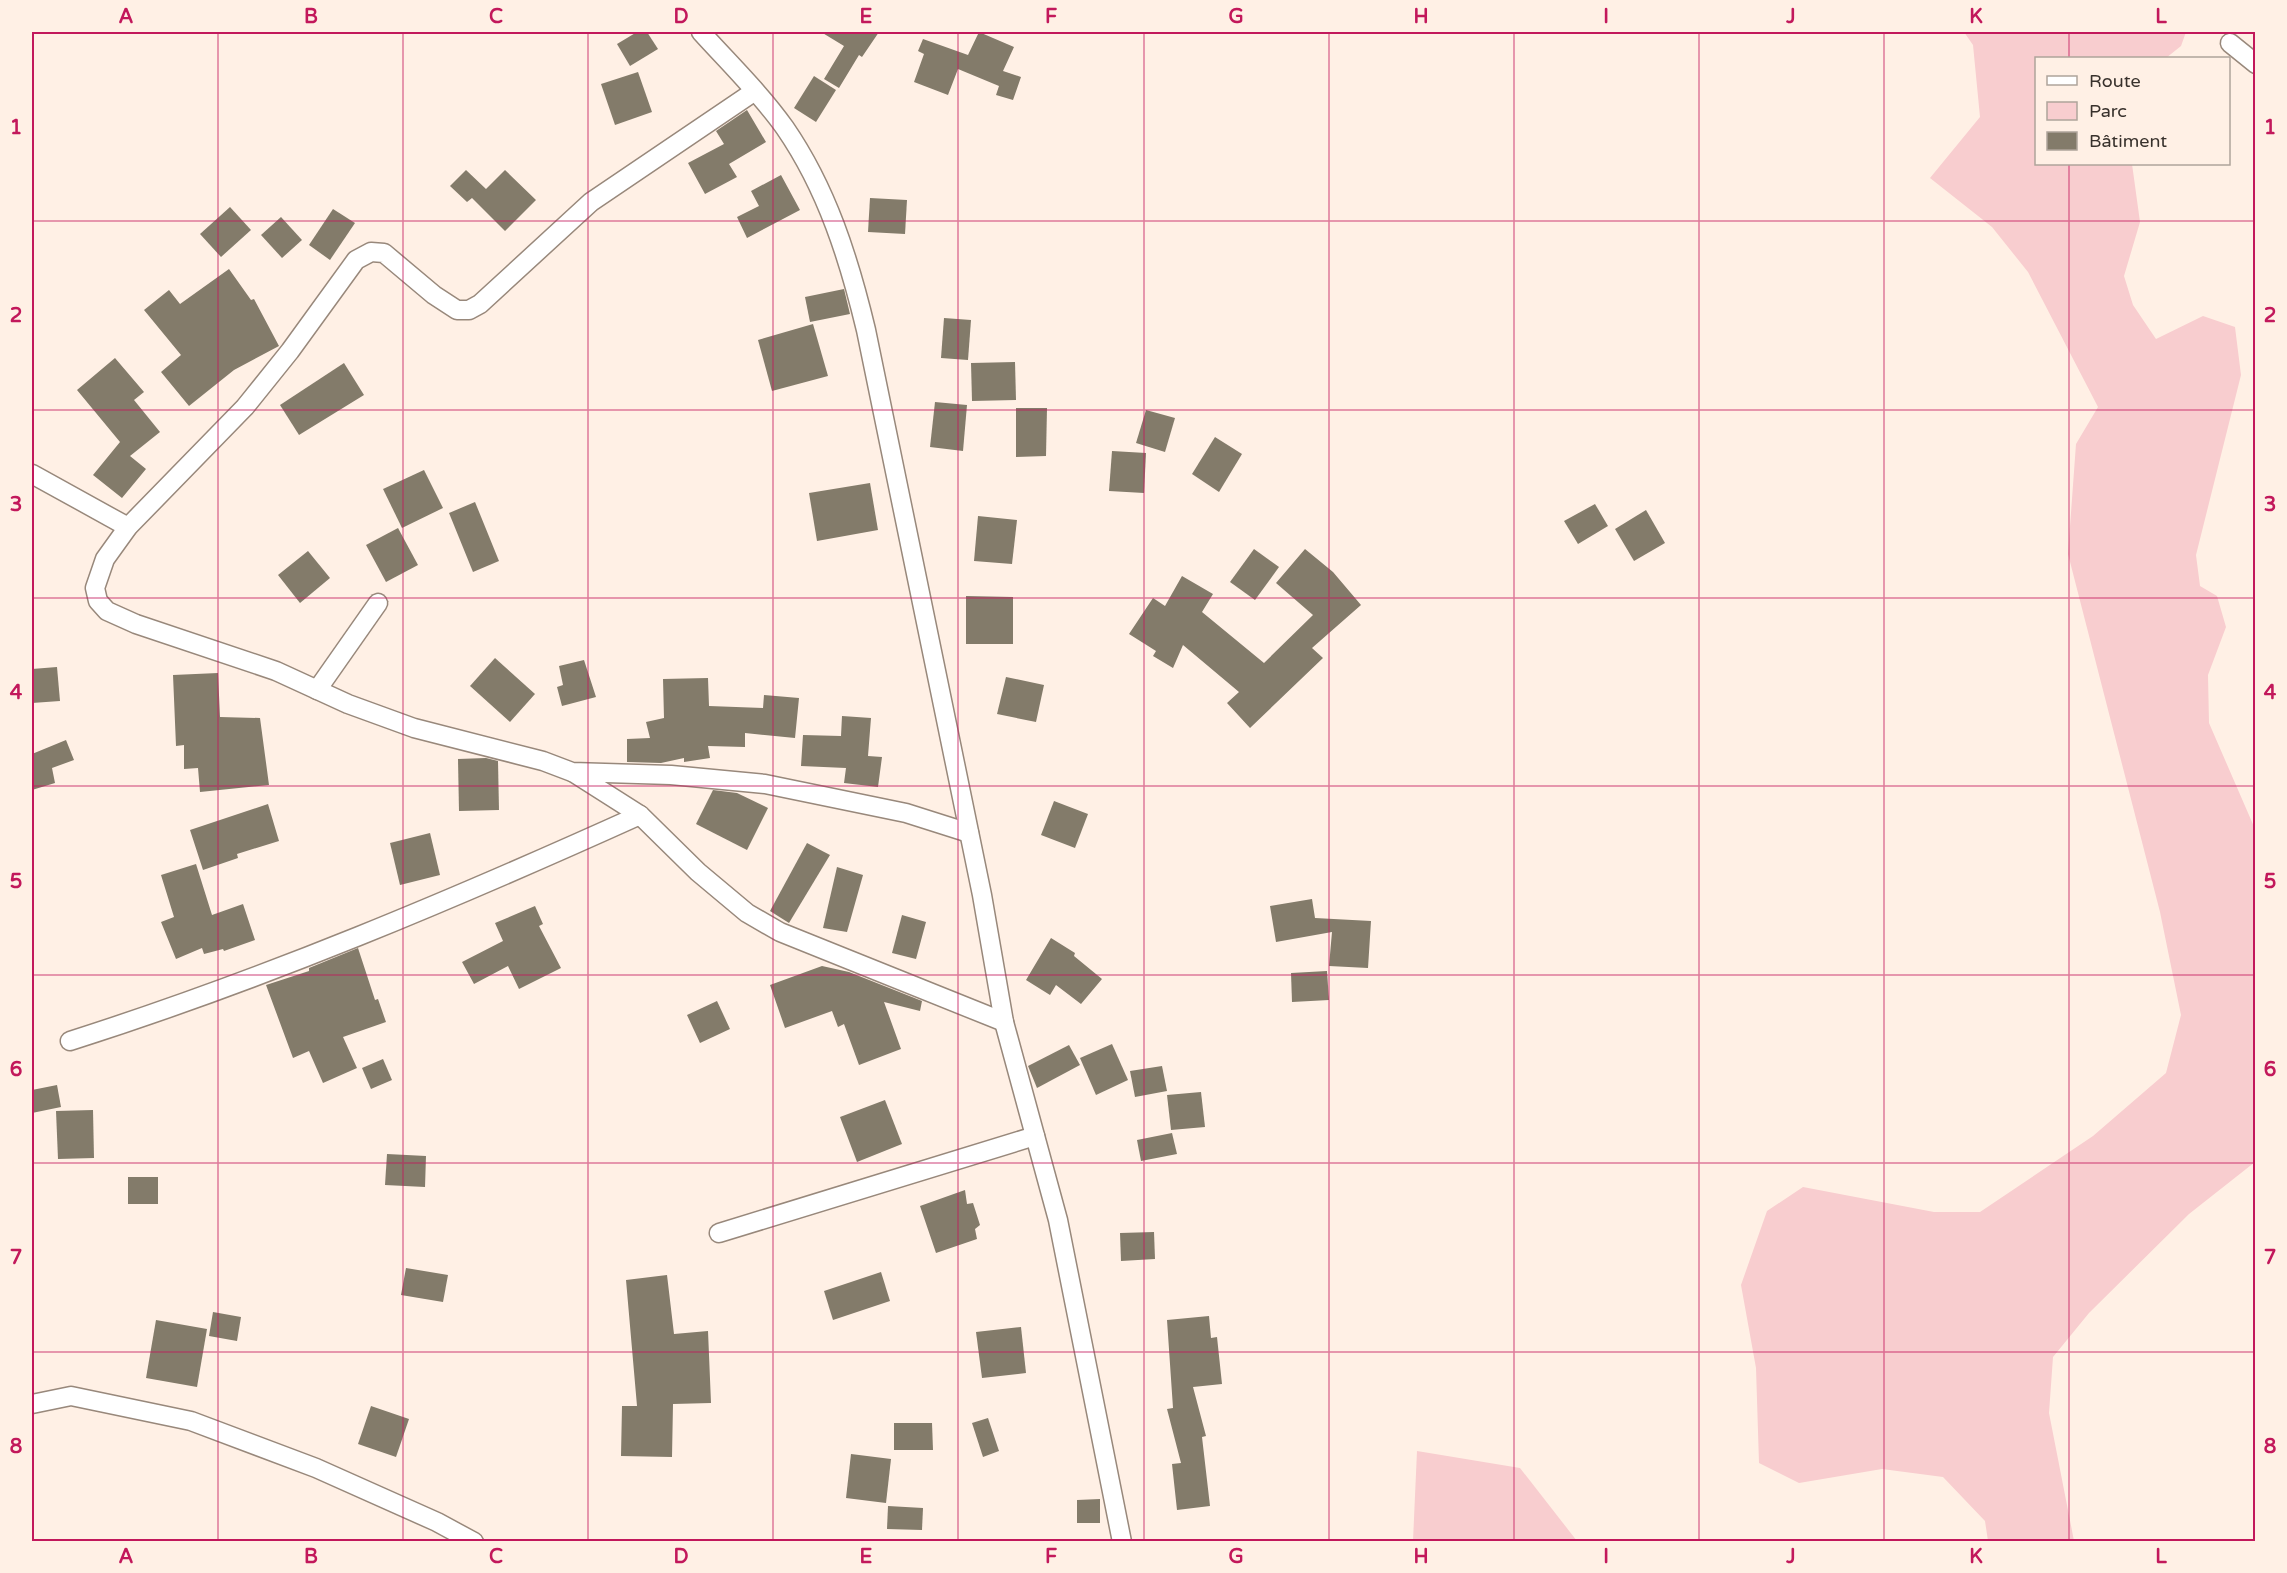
<svg xmlns="http://www.w3.org/2000/svg" width="2287" height="1573" viewBox="0 0 2287 1573" font-family="'Varela Round',sans-serif">
	<style>
		.green { fill: #f8cdcf }
		.building { fill: #837b6a }
		.lines { fill: none; stroke-linecap: round; stroke-linejoin: round }
		.minor-casing { stroke: #98887b; stroke-width: 21 }
		.minor { stroke: #fff; stroke-width: 18 }
		.grid { fill: none; stroke: #c2185b; stroke-width: 1.5; stroke-opacity: 0.55 }
		.neatline { fill: none; stroke: #c2185b; stroke-width: 2 }
		.grid-label { font-size: 20px; text-anchor: middle; font-weight: bold; fill: #c2185b }
	</style>
	<rect width="100%" height="100%" fill="#fff0e5"/>
	<g class="green">
		<path d="M1964,32h222l-5,14 -15,12h-130v106h96l8,58 -16,54 9,29 23,34 47,-23 32,11 6,48 -45,180 4,31 17,10 9,31 -18,48 1,48 46,106v333l-66,52 -100,99 -36,44 -4,56 25,128h-86l-3,-20 -42,-44 -61,-8 -83,14 -40,-20 -3,-95 -15,-83 26,-74 36,-24 131,25h46l113,-76 73,-63 15,-58 -21,-103 -92,-358 8,-110 22,-37 -70,-135 -36,-45 -62,-49 50,-61 -7,-72z"/>
		<path d="M1417,1451l103,17 57,73h-164z"/>
	</g>
	<g class="building">
		<path d="M637,32h10l11,17 -28,17 -13,-22z"/>
		<path d="M821,32h58l-17,25 -3,-2 -20,33 -15,-9 20,-33z"/>
		<path d="M979,32l35,15 -11,24 18,6 -8,23 -17,-5 3,-9 -41,-17 -10,26 -34,-13 10,-28 -6,-3 5,-12 45,16z"/>
		<path d="M638,72l14,40 -37,13 -14,-41z"/>
		<path d="M814,76l22,14 -20,32 -22,-14z"/>
		<path d="M747,110l19,32 -37,22 8,13 -32,17 -17,-31 36,-19 -8,-13z"/>
		<path d="M466,170l20,19 19,-19 31,30 -31,31 -33,-33 -5,4 -17,-16z"/>
		<path d="M781,175l19,35 -53,28 -10,-21 22,-11 -8,-15z"/>
		<path d="M870,198l37,2 -2,34 -37,-2z"/>
		<path d="M230,207l21,23 -30,27 -21,-23z"/>
		<path d="M333,209l22,14 -25,37 -21,-15z"/>
		<path d="M281,217l21,23 -20,18 -21,-23z"/>
		<path d="M229,269l22,31 3,-1 25,47 -45,24 -45,36 -28,-34 20,-17 -37,-45 25,-20 11,14z"/>
		<path d="M844,289l6,25 -40,8 -5,-25z"/>
		<path d="M944,318l27,2 -3,40 -27,-2z"/>
		<path d="M813,324l15,52 -56,15 -14,-51z"/>
		<path d="M115,358l29,34 -10,8 26,32 -30,24 16,13 -24,29 -29,-23 27,-33 -43,-52z"/>
		<path d="M1015,362l1,38 -44,1 -1,-38z"/>
		<path d="M344,363l20,32 -65,40 -19,-30z"/>
		<path d="M935,402l32,3 -4,46 -33,-4z"/>
		<path d="M1016,408h31l-1,48 -30,1z"/>
		<path d="M1146,410l29,8 -10,34 -29,-9z"/>
		<path d="M1215,437l27,17 -23,38 -27,-18z"/>
		<path d="M1112,451l34,2 -2,40 -35,-2z"/>
		<path d="M424,470l19,38 -41,20 -19,-39z"/>
		<path d="M870,483l8,47 -61,11 -8,-48z"/>
		<path d="M475,502l24,59 -26,11 -24,-59z"/>
		<path d="M1595,504l13,22 -30,18 -14,-23z"/>
		<path d="M1646,510l19,33 -31,18 -19,-32z"/>
		<path d="M978,516l39,4 -5,44 -38,-3z"/>
		<path d="M398,528l20,37 -32,17 -20,-37z"/>
		<path d="M1254,549l25,18 -24,33 -25,-18z"/>
		<path d="M1305,549l28,23 28,33 -49,43 11,10 -73,70 -23,-25 12,-11 -56,-47 -10,23 -20,-12 3,-5 -27,-17 24,-36 12,8 17,-30 31,18 -11,18 62,51 49,-48 -37,-32z"/>
		<path d="M308,551l22,27 -30,25 -22,-28z"/>
		<path d="M966,596l47,1v47h-47z"/>
		<path d="M495,658l40,36 -25,28 -40,-36z"/>
		<path d="M584,660l12,37 -34,9 -5,-19 6,-2 -4,-19z"/>
		<path d="M57,667l3,34 -28,2v-34z"/>
		<path d="M218,673l2,44 40,1 9,67 -69,7 -2,-24 -14,1v-24l-8,1 -3,-71z"/>
		<path d="M1006,677l38,8 -8,37 -39,-8z"/>
		<path d="M708,678l1,28 54,2 1,-13 35,3 -4,40 -50,-5v14l-37,-1 2,12 -26,4v-4l-23,5 -34,-1v-23l23,-1 -4,-16 18,-4 -1,-39z"/>
		<path d="M842,716l29,2 -3,38 14,1 -4,30 -34,-4 2,-15 -45,-2 2,-31 38,1z"/>
		<path d="M66,740l8,20 -22,8 3,15 -23,7v-36z"/>
		<path d="M486,758l12,3 1,49 -40,1 -1,-52z"/>
		<path d="M713,790l24,3 31,15 -21,42 -51,-26z"/>
		<path d="M1054,801l34,13 -13,34 -34,-13z"/>
		<path d="M268,804l11,37 -42,13 1,4 -35,12 -13,-40z"/>
		<path d="M430,833l10,42 -40,10 -10,-42z"/>
		<path d="M807,843l23,12 -41,68 -19,-12z"/>
		<path d="M196,864l16,51 31,-11 12,36 -31,11 -1,-2 -19,5 -2,-6 -26,11 -15,-37 13,-5 -13,-42z"/>
		<path d="M837,867l26,8 -16,57 -24,-4z"/>
		<path d="M1312,899l3,19 56,3 -3,47 -39,-2 3,-34 -56,10 -6,-36z"/>
		<path d="M535,906l8,18 -4,2 22,42 -42,21 -11,-23 -34,18 -12,-22 41,-21 -8,-18z"/>
		<path d="M902,915l24,7 -10,37 -24,-6z"/>
		<path d="M1051,938l24,15 -1,3 28,23 -21,25 -25,-19 -6,10 -24,-15z"/>
		<path d="M358,948l17,52 3,-1 8,23 -43,15 14,31 -34,15 -14,-32 -16,7 -27,-73 43,-14v-3z"/>
		<path d="M822,966l27,6 73,29 -2,10 -36,-9 17,47 -42,16 -15,-41 -6,3 -6,-16 -47,17 -15,-43z"/>
		<path d="M1327,971l2,29 -37,2 -1,-29z"/>
		<path d="M717,1001l13,28 -30,14 -13,-28z"/>
		<path d="M1112,1044l16,36 -32,15 -16,-37z"/>
		<path d="M1069,1045l11,20 -43,23 -9,-22z"/>
		<path d="M383,1059l9,21 -21,9 -9,-21z"/>
		<path d="M1162,1066l5,25 -32,6 -5,-26z"/>
		<path d="M57,1085l4,22 -29,6v-23z"/>
		<path d="M1201,1092l4,35 -34,3 -4,-35z"/>
		<path d="M885,1100l17,44 -45,18 -17,-45z"/>
		<path d="M93,1110l1,48 -36,1 -2,-48z"/>
		<path d="M1172,1133l5,21 -36,7 -4,-21z"/>
		<path d="M387,1154l39,2 -1,31 -40,-2z"/>
		<rect x="128" y="1177" width="30" height="27"/>
		<path d="M965,1190l2,14 6,-1 7,22 -5,4 2,10 -41,14 -16,-47z"/>
		<path d="M1154,1232l1,27 -34,2 -1,-28z"/>
		<path d="M406,1268l42,7 -5,27 -42,-7z"/>
		<path d="M881,1272l9,29 -57,19 -9,-29z"/>
		<path d="M667,1275l7,59 34,-3 3,72 -38,1 -1,53 -51,-1 1,-50h15l-11,-126z"/>
		<path d="M213,1312l28,5 -4,24 -28,-5z"/>
		<path d="M1209,1316l2,22 6,-1 5,47 -29,3 13,49 -4,1 8,69 -33,4 -5,-46 9,-1 -14,-54 6,-1 -6,-88z"/>
		<path d="M156,1320l51,9 -10,58 -51,-9z"/>
		<path d="M1021,1327l5,46 -44,5 -6,-46z"/>
		<path d="M371,1406l38,13 -13,38 -38,-13z"/>
		<path d="M988,1418l11,33 -16,6 -11,-34z"/>
		<path d="M894,1423h38l1,27h-39z"/>
		<path d="M851,1454l40,5 -5,44 -40,-5z"/>
		<path d="M1100,1499v24h-23v-23z"/>
		<path d="M888,1506l35,2 -1,22 -35,-1z"/>
	</g>
	<g class="lines">
		<g class="minor-casing">
			<g id="minor">
				<path d="M701,32c28,31 60,62 84,96 42,61 64,131 81,202l116,565 22,127 54,198 64,322"/>
				<path d="M2230,43l26,21"/>
				<path d="M755,91l-164,111 -111,102 -11,6h-12l-23,-15 -50,-42 -13,-1 -15,8 -66,91 -45,56 -117,120 -23,32 -10,29 3,13 9,10 29,13 140,47 72,33 66,24 129,33 29,11 99,3 94,9 141,29 63,20"/>
				<path d="M32,474l96,53"/>
				<path d="M317,690l61,-87"/>
				<path d="M574,773l66,42 58,57 49,41 33,19 224,90"/>
				<path d="M70,1041c195,-62 384,-142 570,-226"/>
				<path d="M719,1233l316,-97"/>
				<path d="M32,1404l39,-8 120,25 125,47 121,54 37,20"/>
			</g>
		</g>
		<use href="#minor" class="minor"/>
	</g>
	<path class="grid" d="M218,32v1510M403,32v1510M588,32v1510M773,32v1510M958,32v1510M1144,32v1510M1329,32v1510M1514,32v1510M1699,32v1510M1884,32v1510M2069,32v26M2069,164v1378M32,221h2224M32,410h2224M32,598h2224M32,786h2224M32,975h2224M32,1163h2224M32,1352h2224"/>
	<rect width="2287" height="1573" fill="none" stroke="#fff0e5" stroke-width="66"/>
	<rect x="2035" y="57" width="195" height="108" fill="#fff0e5" stroke="#afa49b" stroke-width="1.5"/>
	<rect x="2047" y="76" width="30" height="9" fill="#ffffff" stroke="#afa49b" stroke-width="1.5"/>
	<text x="2089" y="87" font-size="18" fill="#38312c">Route</text>
	<rect x="2047" y="102" width="30" height="18" fill="#f8cdcf" stroke="#afa49b" stroke-width="1.5"/>
	<text x="2089" y="117" font-size="18" fill="#38312c">Parc</text>
	<rect x="2047" y="132" width="30" height="18" fill="#837b6a" stroke="#afa49b" stroke-width="1.5"/>
	<text x="2089" y="147" font-size="18" fill="#38312c">Bâtiment</text>
	<rect x="33" y="33" width="2221" height="1507" class="neatline"/>
	<g class="grid-label">
		<text x="126" y="23">A</text>
		<text x="311" y="23">B</text>
		<text x="496" y="23">C</text>
		<text x="681" y="23">D</text>
		<text x="866" y="23">E</text>
		<text x="1051" y="23">F</text>
		<text x="1236" y="23">G</text>
		<text x="1421" y="23">H</text>
		<text x="1606" y="23">I</text>
		<text x="1791" y="23">J</text>
		<text x="1976" y="23">K</text>
		<text x="2161" y="23">L</text>
		<text x="16" y="134">1</text>
		<text x="2270" y="134">1</text>
		<text x="16" y="322">2</text>
		<text x="2270" y="322">2</text>
		<text x="16" y="511">3</text>
		<text x="2270" y="511">3</text>
		<text x="16" y="699">4</text>
		<text x="2270" y="699">4</text>
		<text x="16" y="888">5</text>
		<text x="2270" y="888">5</text>
		<text x="16" y="1076">6</text>
		<text x="2270" y="1076">6</text>
		<text x="16" y="1264">7</text>
		<text x="2270" y="1264">7</text>
		<text x="16" y="1453">8</text>
		<text x="2270" y="1453">8</text>
		<text x="126" y="1563">A</text>
		<text x="311" y="1563">B</text>
		<text x="496" y="1563">C</text>
		<text x="681" y="1563">D</text>
		<text x="866" y="1563">E</text>
		<text x="1051" y="1563">F</text>
		<text x="1236" y="1563">G</text>
		<text x="1421" y="1563">H</text>
		<text x="1606" y="1563">I</text>
		<text x="1791" y="1563">J</text>
		<text x="1976" y="1563">K</text>
		<text x="2161" y="1563">L</text>
	</g>
</svg>
